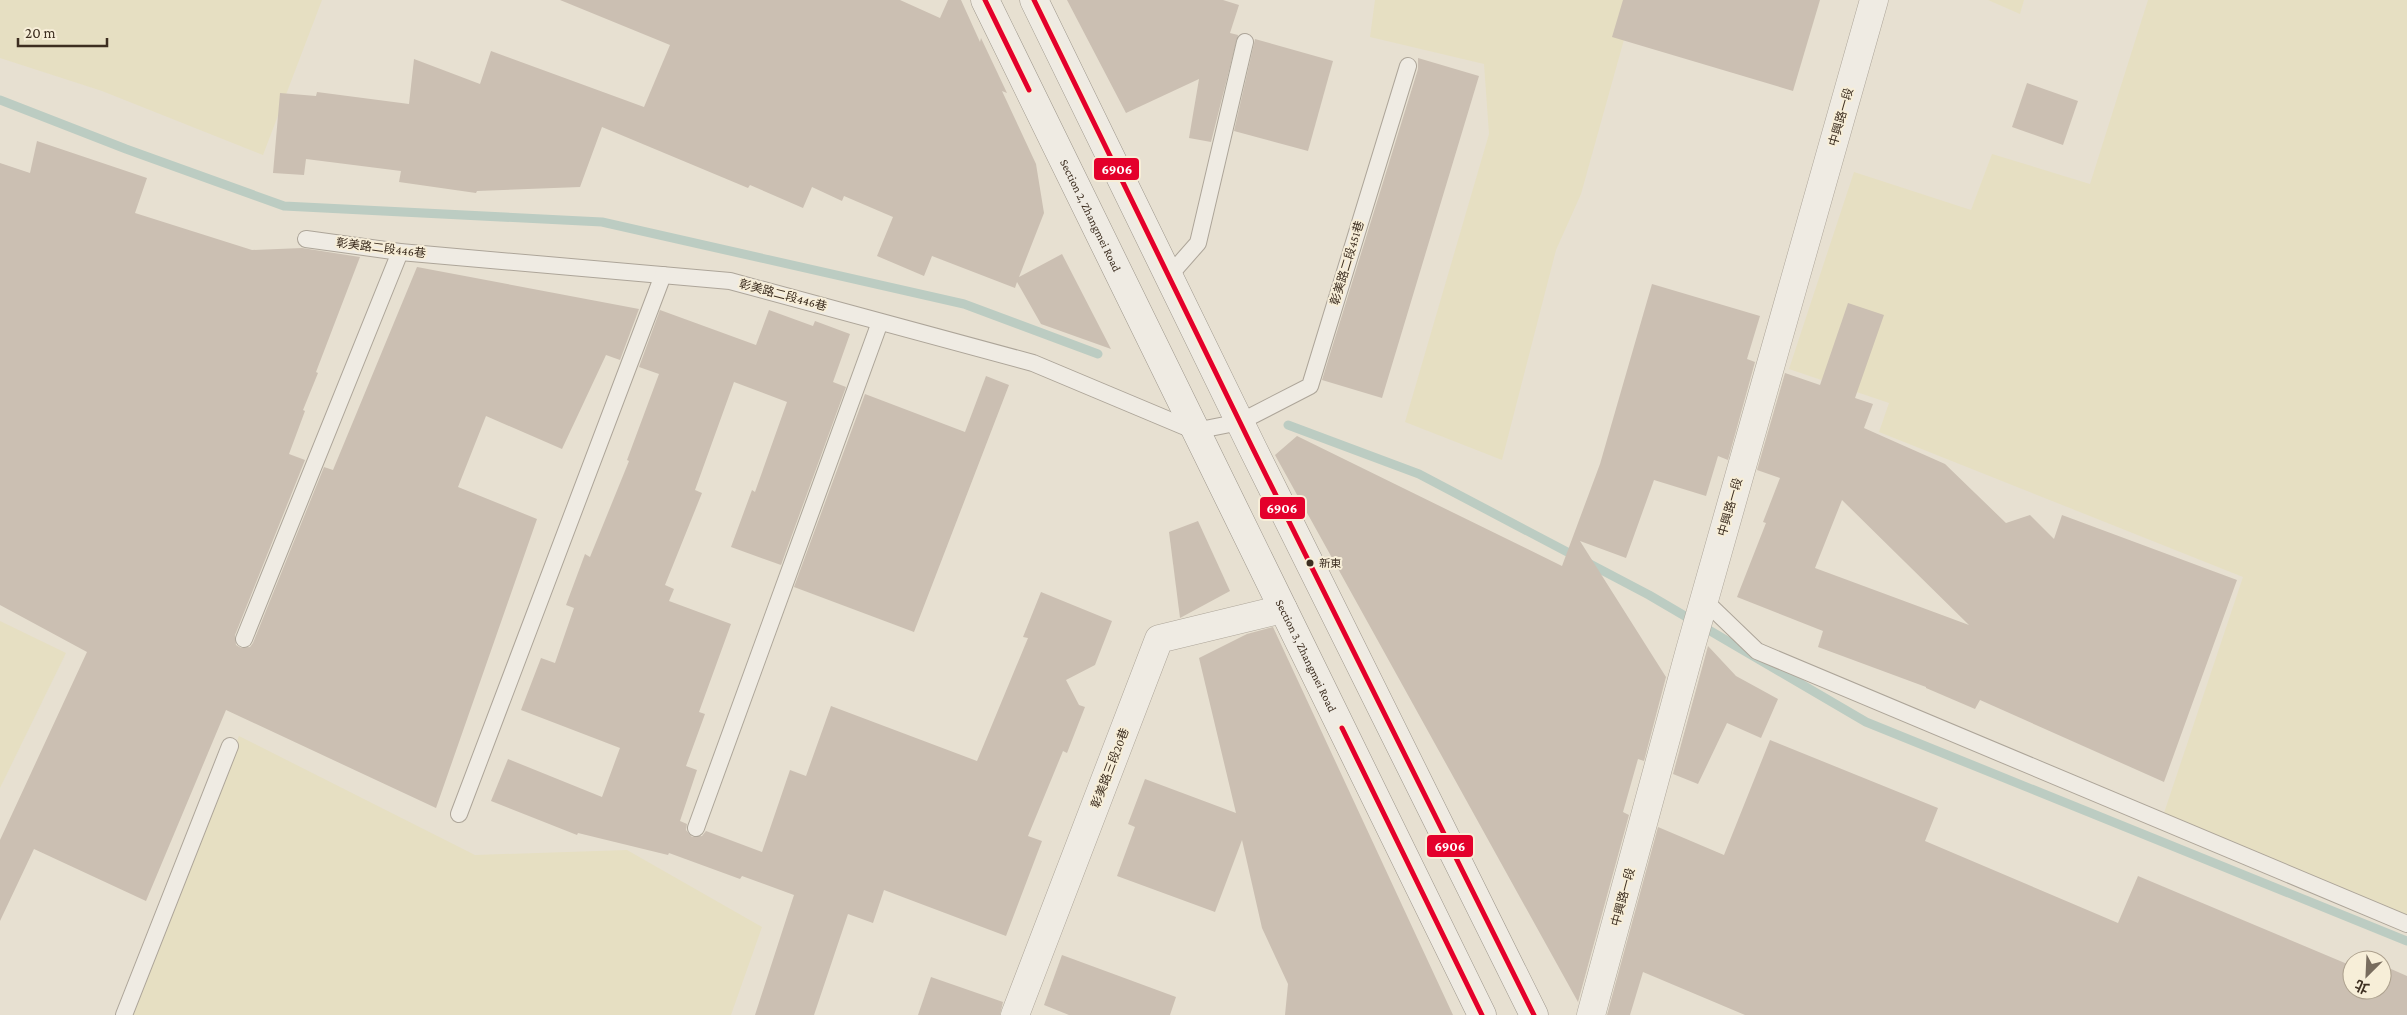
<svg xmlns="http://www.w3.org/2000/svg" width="2407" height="1015" viewBox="0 0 2407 1015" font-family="'Crimson Pro','Noto Sans TC',serif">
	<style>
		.farmland { fill: #e6dfc2 }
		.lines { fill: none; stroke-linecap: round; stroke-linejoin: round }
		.stream { stroke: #bcccc2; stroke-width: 9 }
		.building { fill: #cbbfb2; fill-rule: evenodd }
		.service-casing { stroke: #ada599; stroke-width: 18 }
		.minor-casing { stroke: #ada599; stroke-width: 29 }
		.secondary-casing { stroke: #9c958a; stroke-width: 29 }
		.service { stroke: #efebe3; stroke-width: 16 }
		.minor { stroke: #efebe3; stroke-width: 28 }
		.secondary { stroke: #efebe3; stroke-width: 28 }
		.bus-1-casing { stroke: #f7eed8; stroke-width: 9 }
		.bus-1 { stroke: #e4002b; stroke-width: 5 }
		.bus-dot { fill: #3d2e20; stroke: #f7eed8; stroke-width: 2 }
		.labels { text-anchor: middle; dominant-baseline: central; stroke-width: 4; stroke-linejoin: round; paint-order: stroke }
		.bus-label { font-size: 11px; fill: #3d2e20; stroke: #f7eed8; text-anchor: start }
		.street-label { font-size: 12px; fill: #3d2e20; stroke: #f7eed8 }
		.line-badge { stroke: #f7eed8; stroke-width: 2 }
		.badge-label { font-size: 14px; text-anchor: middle; font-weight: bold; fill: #fff }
	</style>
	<rect width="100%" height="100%" fill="#e7e0d1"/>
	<g class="farmland">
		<path d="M0,0h322l-59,155 -161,-64 -102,-33z"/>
		<path d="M1375,0h260l-54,194 -25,56 -54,210 -97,-38 84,-288 -5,-70 -114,-27z"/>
		<path d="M1988,0h36l-4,14z"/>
		<path d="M2148,0h259v923l-243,-110 79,-236 -364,-145 10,-29 -100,-34 65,-197 117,38 21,-56 98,30z"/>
		<path d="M0,621l66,32 -66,135z"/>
		<path d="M239,736l236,119 152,-5 135,77 -31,88h-599z"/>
	</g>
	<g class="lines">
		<g class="stream">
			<path d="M0,100l126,49 158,57 318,16 362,82 134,50"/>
			<path d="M1288,425l131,49 230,121 217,127 541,219"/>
		</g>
	</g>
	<g class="building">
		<path d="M560,0h340l40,18 8,-18h13l19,42 1,-4 26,55 -5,-2 34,73 8,49 -25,64 43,-23 49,95 -70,-25 -24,-42 -2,6 -83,-32 -8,20 -47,-20 16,-39 -49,-21 -2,5 -30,-14 -9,21 -53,-23 -2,3 -146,-61 -22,60 -103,4 -1,2 -77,-11 2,-11 -95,-12 -2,16 -31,-2 7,-80 36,3 1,-4 92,12 5,-45 66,25 11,-33 153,56 26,-62z"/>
		<path d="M1067,0h156l16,5 -9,28 8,2 -27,107 -22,-4 10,-59 -73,34z"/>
		<path d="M1623,0h197l-27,91 -181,-54z"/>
		<path d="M1255,39l78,22 -25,90 -74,-20z"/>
		<path d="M1418,58l61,18 -97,322 -60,-18 96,-311z"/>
		<path d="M2027,83l51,18 -15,44 -51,-18z"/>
		<path d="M37,141l110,37 -12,35 117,37 50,-2 58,9 -44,115 2,1 -15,37 2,1 -16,43 16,6 -70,175 1,10 5,3 9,-1 3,-4 71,-176 9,3 84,-203 222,42 -19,51 -14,-5 -44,94 -76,-33 -28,71 79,32 -101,289 -210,-98 -80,191 -112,-52 -34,72v-81l87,-188 -87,-47v-442l30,10z"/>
		<path d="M1652,284l108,32 -13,43 8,3 -27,98 -10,-4 -12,40 -52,-16 -28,78 -46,-17 86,136 -22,84 -6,-2 -15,53 6,3 -51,187 -303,-547 22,-19 265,130 38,-102z"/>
		<path d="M1848,303l36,12 -29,83 18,6 -9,24 81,36 61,59 24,-8 24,24 8,-24 175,65 -73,202 -184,-82 -5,9 -49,-21v-1l-108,-40 5,-16 -86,-34 29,-74 -3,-1 17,-44 -23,-8 28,-97 35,12zM1842,500l127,125 -154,-57z"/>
		<path d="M660,310l96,35 13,-35 44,16 2,-5 35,13 -17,48 13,5 -65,178 -50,-18 21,-57 3,2 32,-90 -53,-20 -39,108 7,3 -37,92 9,4 -5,12 62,23 -32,88 6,2 -19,52 11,4 -17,51 7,3 -1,6 6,7 10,-1 4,-5 56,21 28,-82 16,6 25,-70 146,55 51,-123 -5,-1 18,-45 71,29 -17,44 -29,15 13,25 6,2 -18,46 -4,-2 -35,85 14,5 -36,95 -122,-46 -11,33 -25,-9 -34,101h-59l39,-120 -52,-19 -2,3 -71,-26 -1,2 -90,-22 -1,2 -86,-34 17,-42 94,38 18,-49 -99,-38 20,-52 14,5 19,-55 -8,-3 19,-51 5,3 39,-96 -2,-1 32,-86 -20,-7z"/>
		<path d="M986,376l23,9 -95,247 -120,-45 71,-193 100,38z"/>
		<path d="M1198,521l32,70 -50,27 -11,-86z"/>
		<path d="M1273,627l180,388h-168l3,-31 -26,-56 -20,-88 -27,72 -98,-36 18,-49 -7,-3 17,-45 91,34 -37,-155 48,-24z"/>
		<path d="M1708,646l28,30 42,23 -17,39 -34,-15 -29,61 -25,-10z"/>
		<path d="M1770,740l168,68 -13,33 193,82 20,-47 214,90v24h30v-25l25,11v39h-662l-102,-43 -13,43h-23l51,-188 66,28z"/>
		<path d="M1062,955l114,42 -6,18h-101l-25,-10z"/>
		<path d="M931,977l72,25 -3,13h-82z"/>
	</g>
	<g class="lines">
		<g class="service-casing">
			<g id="service">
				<path d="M306,239l94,13 330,29 303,82 162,68 45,-9 70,-36 98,-320"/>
				<path d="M1169,276l29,-33 47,-201"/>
				<path d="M1704,600l53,51 650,273"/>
				<path d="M244,639l156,-387"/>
				<path d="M459,814l204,-539"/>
				<path d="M696,828l184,-506"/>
				<path d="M124,1015l106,-269"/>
			</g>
		</g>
		<g class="minor-casing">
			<g id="minor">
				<path d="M1015,1015l144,-376 124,-30"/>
				<path d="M1591,1015l99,-365 184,-650"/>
			</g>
		</g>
		<g class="secondary-casing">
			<g id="secondary">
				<path id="s1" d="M985,0l497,1015"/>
				<path d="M1034,0l219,449 281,566"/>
			</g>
		</g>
		<use href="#service" class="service"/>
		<use href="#minor" class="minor"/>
		<use href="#secondary" class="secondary"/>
		<g class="bus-1-casing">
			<g id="bus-1">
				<path d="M985,0l44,90"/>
				<path d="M1034,0l219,449 281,566"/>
				<path d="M1342,728l140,287"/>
			</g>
		</g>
		<use href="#bus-1" class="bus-1"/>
	</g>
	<circle class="bus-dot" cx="1310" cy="563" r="4.5"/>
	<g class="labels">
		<g class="bus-label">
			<text x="1319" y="563">新東</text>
		</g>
		<g class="street-label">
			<text transform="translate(1841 117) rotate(-74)">中興路一段</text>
			<text stroke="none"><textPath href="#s1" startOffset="240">Section 2, Zhangmei Road</textPath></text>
			<text transform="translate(381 248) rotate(7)">彰美路二段446巷</text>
			<text transform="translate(1347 263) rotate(-73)">彰美路二段451巷</text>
			<text transform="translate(783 295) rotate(15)">彰美路二段446巷</text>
			<text transform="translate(1730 507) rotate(-74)">中興路一段</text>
			<text stroke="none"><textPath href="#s1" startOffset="730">Section 3, Zhangmei Road</textPath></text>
			<text transform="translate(1110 768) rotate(-69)">彰美路三段20巷</text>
			<text transform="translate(1623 897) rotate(-75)">中興路一段</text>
		</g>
	</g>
	<g class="line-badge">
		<rect x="1093" y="157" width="47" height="24" rx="5" fill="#e4002b"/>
		<rect x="1259" y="496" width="47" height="24" rx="5" fill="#e4002b"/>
		<rect x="1426" y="834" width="48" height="24" rx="5" fill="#e4002b"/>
	</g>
	<g class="badge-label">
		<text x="1117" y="174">6906</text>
		<text x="1282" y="513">6906</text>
		<text x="1450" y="851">6906</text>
	</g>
	<g transform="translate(2367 975) rotate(204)"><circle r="24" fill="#f7eed8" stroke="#ada18e"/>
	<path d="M0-4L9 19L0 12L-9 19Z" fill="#786c5e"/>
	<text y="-8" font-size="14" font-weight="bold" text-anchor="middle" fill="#3d2e20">北</text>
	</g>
	<path d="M18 38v8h89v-8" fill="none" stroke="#3d2e20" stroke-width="2.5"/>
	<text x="25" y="38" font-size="15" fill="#3d2e20" stroke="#f7eed8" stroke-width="4" paint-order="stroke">20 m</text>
</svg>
